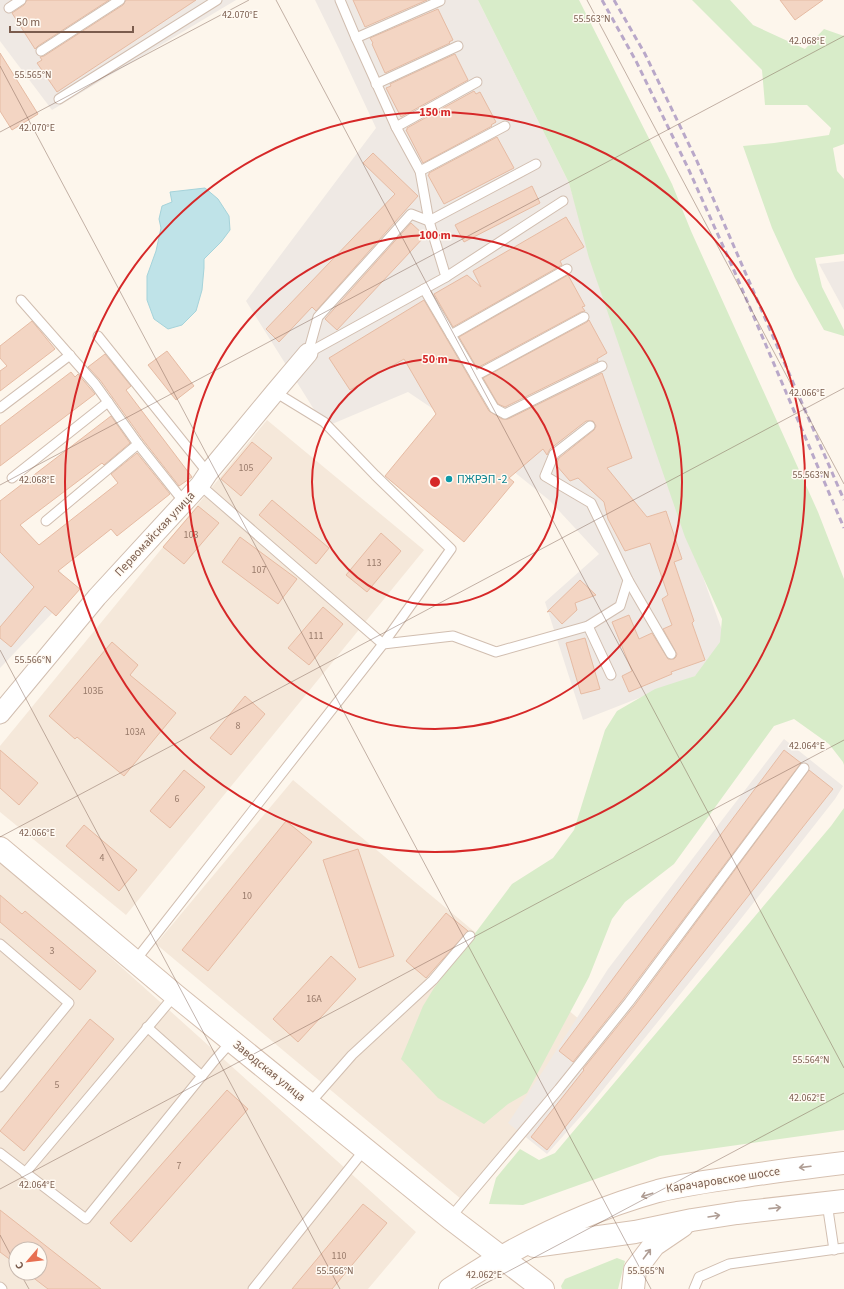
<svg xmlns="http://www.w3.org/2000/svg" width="844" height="1289" viewBox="0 0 844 1289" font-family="'Source Sans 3',sans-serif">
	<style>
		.residential { fill: #f5e8da; fill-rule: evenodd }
		.industrial { fill: #efe9e4 }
		.green { fill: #d8ecc9 }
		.water { fill: #bfe3e8; stroke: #a5d3da }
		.building { fill: #f3d5c3; stroke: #e6bba3 }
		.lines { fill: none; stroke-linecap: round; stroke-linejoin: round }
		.lane-casing { stroke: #d1beb0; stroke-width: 11 }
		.street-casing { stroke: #d1beb0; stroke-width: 21 }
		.secondary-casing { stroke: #d6c0b0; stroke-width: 24 }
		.lane { stroke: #fff; stroke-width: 9 }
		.street { stroke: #fff; stroke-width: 19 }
		.secondary { stroke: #fff; stroke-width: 22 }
		.rail { stroke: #b9a8c9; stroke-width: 3; stroke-dasharray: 6 4; stroke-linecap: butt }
		.oneway { stroke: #af9d94 }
		.ticks { fill: none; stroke: #7a5c4d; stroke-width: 1; stroke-opacity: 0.45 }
		.ring { fill: none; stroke: #d62828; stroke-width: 2 }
		.culture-dot { fill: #0f9aa8; stroke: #fffaf3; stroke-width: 1.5 }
		.labels { text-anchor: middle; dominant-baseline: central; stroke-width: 3; stroke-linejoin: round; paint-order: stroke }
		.number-label { font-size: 10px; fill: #987a6a }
		.culture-label { font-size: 12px; fill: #0d838f; stroke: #fffaf3; text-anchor: start }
		.street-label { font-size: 12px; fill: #7a5c4d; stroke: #fffaf3 }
		.ticks-label { font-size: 10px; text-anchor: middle; fill: #7a5c4d; stroke: #fffaf3; stroke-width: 3; stroke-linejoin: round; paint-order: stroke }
		.centre { fill: #d62828; stroke: #fffaf3; stroke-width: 2 }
		.ring-label { font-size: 12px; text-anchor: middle; font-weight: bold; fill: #d62828; stroke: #fffaf3; stroke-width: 3; stroke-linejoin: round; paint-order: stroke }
	</style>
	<rect width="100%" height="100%" fill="#fdf6ec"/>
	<g class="residential">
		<path d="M267,420l157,130 -298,365 -126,-103v-66z"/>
		<path d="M293,780l305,255 -137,164 -305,-255z"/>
		<path d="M0,858l416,374 -48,57h-368zM16,1249h24v24h-24z"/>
	</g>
	<g class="industrial">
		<path d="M0,0h236l-184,110 -52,-69z"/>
		<path d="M315,0h163l91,183 29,100 135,378 -150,59 -38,-118 54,-48 -50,-54 -98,-79 -43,-29 -83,35 -79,-126 130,-173 -36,-77z"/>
		<path d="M844,261v49l-25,-46z"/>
		<path d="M0,500l75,89 -75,79z"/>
		<path d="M784,739l59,47 -8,13 -99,126 -147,182 -42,47 -39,-31 37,-55 63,-99z"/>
	</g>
	<g class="green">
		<path d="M478,0h101l93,184 19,47 127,281 26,67v186l-1,-3 -14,-18 -35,-25 -20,7 -100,138 -49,38 -13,17 -23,58 -62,116 -19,11 -24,20 -46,-26 -37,-39 22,-53 11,-18 78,-104 41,-26 21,-28 31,-100 12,-19 38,-22 40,-13 25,-34 2,-23 -37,-82 -96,-279 -20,-75z"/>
		<path d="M692,0h38l23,25 52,24 19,-20 20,7v108l-11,4 4,23 7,8v75l-29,4 7,29 22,43v6l-20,-6 -29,-52 -23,-50 -29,-82 31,-3 55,-8 2,-7 -24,-23h-42l-3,-35z"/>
		<path d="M844,808v322l-184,26 -137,49 -34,-1 7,-26 24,-29 19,11 16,-7 276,-327z"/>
		<path d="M617,1258l8,3 -7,28h-56l-1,-3 4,-7z"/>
	</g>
	<path class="water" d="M205,188l13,11 11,17 1,14 -9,12 -17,17v9l-2,22 -6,21 -14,14 -14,4 -14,-10 -7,-19v-24l9,-25 5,-23 -2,-9 3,-13 10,-4 -2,-10z"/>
	<g class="building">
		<path d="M27,0h82l-71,46 -3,3 -23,-36 12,-8z"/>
		<path d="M126,0h70l-139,92 -20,-29 5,-3 -2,-3 4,-1 79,-51z"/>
		<path d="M353,0h74l-62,27z"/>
		<path d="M780,0h43l-28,20z"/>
		<path d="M438,9l15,31 -4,2 1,1 -65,30 -13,-29 1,-1 -3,-5z"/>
		<path d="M0,53l38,61 -26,16 -12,-19z"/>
		<path d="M455,54l13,26 -67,37 -15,-29 5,-2 -1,-2z"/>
		<path d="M474,91l2,3 4,-2 16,30 -5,3 1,1 -69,37 -17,-33h1v-2z"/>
		<path d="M497,137l17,31 -70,36 -16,-29h1v-2z"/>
		<path d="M373,153l45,43 -102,115 -4,-4 -33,35 -13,-13 129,-135 -32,-31z"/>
		<path d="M532,186l8,17 -76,39 -9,-17z"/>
		<path d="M566,217l18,30 -24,14 2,4 -109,62 -19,-33 33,-19 14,12 -8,-16z"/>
		<path d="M411,223l14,13 -88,94 -12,-11z"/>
		<path d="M568,275l17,31 -3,1 3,4 -4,1 -104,56 -18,-31z"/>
		<path d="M424,300l65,111 13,8h6l94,-46 30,85 -25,10 40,49 19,-6 16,48 -8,3 20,59 -2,2 13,37 -34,12 1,2 -43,18 -7,-16 10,-5 -20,-49 17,-7 10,24 13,-6 16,26h6l2,-2 1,-3 -14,-25 9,-4 -10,-26 6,-4 -18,-52 -25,8 -17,-32 -4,-17 -26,-24 -8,3 -14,-16 3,-7 35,-28 2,-4 -3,-5h-7l-36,28 -3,6 -4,-6 -34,29 5,4 -50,60 -79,-66 51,-62 -32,-55 -54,31 -21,-32z"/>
		<path d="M589,320l18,33 -10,6 1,2 -93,46 -7,-3 -15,-26 104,-56z"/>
		<path d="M32,321l23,28 -55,42v-20l7,-5 -7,-8v-12z"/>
		<path d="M167,351l27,35 -18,14 -28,-35z"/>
		<path d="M105,354l26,32 -5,4 66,87 -13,9 -36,-46 -43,-60 -12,-13z"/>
		<path d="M71,372l4,5 3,-3 17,20 -95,72v-40z"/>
		<path d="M111,416l19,27 -26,22 -2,-2 -82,62 19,20 79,-62 -7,-9 26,-21 33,41 -53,42 -6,-7 -53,42 22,18 -24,27 -11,-10 -34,41 -11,-9v-11l34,-40 -34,-35v-51z"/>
		<path d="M252,442l20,16 -31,38 -20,-17z"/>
		<path d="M272,500l57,48 -13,16 -57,-49z"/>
		<path d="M198,506l21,17 -35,41 -21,-17z"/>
		<path d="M381,533l20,18 -34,41 -21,-17z"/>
		<path d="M240,537l57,42 -19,25 -56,-42z"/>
		<path d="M580,580l16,15 -21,8 2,7 -15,14 -12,-13 -3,1z"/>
		<path d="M323,607l20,17 -34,41 -21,-17z"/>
		<path d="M585,638l15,51 -19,5 -15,-51z"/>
		<path d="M112,642l26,23 -8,10 46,38 -52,63 -47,-39 -2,2 -26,-23z"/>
		<path d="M245,696l20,18 -34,41 -21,-17z"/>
		<path d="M0,750l38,33 -19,22 -19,-17z"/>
		<path d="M784,750l17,13 -177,235 -51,64 -14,-11z"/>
		<path d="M184,770l21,17 -35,41 -20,-17z"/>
		<path d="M809,770l24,19 -286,361 -16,-13 53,-67 -1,-1 51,-63z"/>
		<path d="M286,821l26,21 -104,129 -26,-21z"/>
		<path d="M84,825l53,45 -18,21 -53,-45z"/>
		<path d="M358,849l36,107 -35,12 -36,-108z"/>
		<path d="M0,895l22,19 3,-3 71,60 -16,19 -80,-68z"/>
		<path d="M446,913l22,18 -42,47 -20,-17z"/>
		<path d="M331,956l25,23 -58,63 -25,-23z"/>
		<path d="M90,1019l24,20 -90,112 -24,-20z"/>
		<path d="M227,1090l21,19 -117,133 -21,-19z"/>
		<path d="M363,1204l24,19 -55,66h-40z"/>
		<path d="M0,1210l101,79h-53l-21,-16h13v-24h-24v15l-16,-12z"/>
	</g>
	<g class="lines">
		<g class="lane-casing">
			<g id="lane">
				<path d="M9,8l12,-8"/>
				<path d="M356,38l84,-37"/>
				<path d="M41,51l79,-51"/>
				<path d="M376,84l82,-38"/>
				<path d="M59,99l158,-99"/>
				<path d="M396,127l81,-45"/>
				<path d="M420,171l85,-45"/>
				<path d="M446,277l117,-76"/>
				<path d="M424,289l70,119 11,6 97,-48"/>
				<path d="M21,300l74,84 43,60 46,58"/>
				<path d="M451,335l116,-66"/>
				<path d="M98,336l110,137"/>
				<path d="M308,353l138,-76 -17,-56 -9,-50 -24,-44 -40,-89 -16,-38"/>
				<path d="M308,353l10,-36 93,-103 18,7 107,-57"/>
				<path d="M475,376l109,-59"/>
				<path d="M275,392l49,30 51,53 76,74 -68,95"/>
				<path d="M0,408l70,-53"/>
				<path d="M12,478l96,-76"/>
				<path d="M46,521l92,-77"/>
				<path d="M628,580l43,74"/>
				<path d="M588,626l23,49"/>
				<path d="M383,644l70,-8 43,16 92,-26 32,-20 8,-26 -37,-77 -46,-27 9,-22 36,-28"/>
				<path d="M0,944l69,59 -69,84"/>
				<path d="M135,961l248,-317 -183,-159"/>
				<path d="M147,1027l55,49"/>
				<path d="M309,1104l43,-49 81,-75 37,-44"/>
				<path d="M0,1153l86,66 128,-158 18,-20"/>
				<path d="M25,1173l150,-178"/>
				<path d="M827,1203l7,47"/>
				<path d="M450,1218l109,-129 70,-87 175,-234"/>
				<path d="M0,1287l2,2"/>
				<path d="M253,1289l112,-140"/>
				<path d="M694,1289l5,-12 30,-13 115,-16"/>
			</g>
		</g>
		<g class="street-casing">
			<path id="street" d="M0,714l97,-117 103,-112 8,-12 67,-81 33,-39"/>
		</g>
		<g class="secondary-casing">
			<g id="secondary">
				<path d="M0,848l175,147 275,223 93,71"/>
				<path d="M534,1246l101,-14 57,-12 45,-7 107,-12"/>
				<path d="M450,1289c64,-43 133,-77 208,-98 28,-7 58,-11 87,-15 33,-5 66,-9 99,-13"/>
				<path d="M633,1289l2,-19 19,-25 28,-19"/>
			</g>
		</g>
		<use href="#lane" class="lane"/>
		<use href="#street" class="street"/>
		<use href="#secondary" class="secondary"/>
		<g class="rail">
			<path d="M602,0l34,61 52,107 48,107 108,253"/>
			<path d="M614,0l31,54 51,105 148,341"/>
		</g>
	</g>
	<defs><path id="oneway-shaft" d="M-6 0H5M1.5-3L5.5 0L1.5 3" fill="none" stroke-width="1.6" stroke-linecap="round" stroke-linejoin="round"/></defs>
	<g class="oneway">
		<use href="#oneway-shaft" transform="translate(805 1167) rotate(173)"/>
		<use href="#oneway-shaft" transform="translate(647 1195) rotate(162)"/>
		<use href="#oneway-shaft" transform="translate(775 1208) rotate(-6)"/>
		<use href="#oneway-shaft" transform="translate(714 1216) rotate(-9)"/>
		<use href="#oneway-shaft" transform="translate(647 1254) rotate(-53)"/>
	</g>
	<path class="ticks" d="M276,0l568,1068M587,0l257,484M0,66l651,1223M0,132l249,-132M0,485l844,-449M0,650l340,639M0,837l844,-449M0,1189l844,-449M0,1235l16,30M20,1273l9,16M475,1289l369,-196"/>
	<g class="ring">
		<circle cx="435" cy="482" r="123"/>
		<circle cx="435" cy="482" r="247"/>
		<circle cx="435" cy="482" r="370"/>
	</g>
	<circle class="culture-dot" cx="449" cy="479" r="4"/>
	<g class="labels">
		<g class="number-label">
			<text x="246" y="468">105</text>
			<text x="191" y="535">103</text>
			<text x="374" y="563">113</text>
			<text x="259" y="570">107</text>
			<text x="316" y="636">111</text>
			<text x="93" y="691">103Б</text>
			<text x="238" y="726">8</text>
			<text x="135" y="732">103А</text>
			<text x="177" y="799">6</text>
			<text x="102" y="858">4</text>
			<text x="247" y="896">10</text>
			<text x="52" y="951">3</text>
			<text x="314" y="999">16А</text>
			<text x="57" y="1085">5</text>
			<text x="179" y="1166">7</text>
			<text x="339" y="1256">110</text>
		</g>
		<g class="culture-label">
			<text x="457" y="479">ПЖРЭП -2</text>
		</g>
		<g class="street-label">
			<text transform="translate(155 534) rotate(-47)">Первомайская улица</text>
			<text transform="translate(269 1071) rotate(39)">Заводская улица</text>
			<text transform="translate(723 1180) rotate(-9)">Карачаровское шоссе</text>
		</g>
	</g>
	<g class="ticks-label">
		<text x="240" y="18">42.070°E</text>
		<text x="592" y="22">55.563°N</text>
		<text x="807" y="44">42.068°E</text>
		<text x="33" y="78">55.565°N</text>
		<text x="37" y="131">42.070°E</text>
		<text x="807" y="396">42.066°E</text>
		<text x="811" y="478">55.563°N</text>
		<text x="37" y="483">42.068°E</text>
		<text x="33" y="663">55.566°N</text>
		<text x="807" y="749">42.064°E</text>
		<text x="37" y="836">42.066°E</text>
		<text x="811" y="1063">55.564°N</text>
		<text x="807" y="1101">42.062°E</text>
		<text x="37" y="1188">42.064°E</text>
		<text x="335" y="1274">55.566°N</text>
		<text x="646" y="1274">55.565°N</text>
		<text x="484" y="1278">42.062°E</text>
	</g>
	<circle cx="435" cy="482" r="6" class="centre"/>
	<g class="ring-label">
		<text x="435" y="116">150 m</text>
		<text x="435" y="239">100 m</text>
		<text x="435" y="363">50 m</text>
	</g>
	<g transform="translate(28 1261) rotate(242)"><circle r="19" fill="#fffaf3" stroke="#cabbb1"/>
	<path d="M0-3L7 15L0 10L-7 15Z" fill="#e76f51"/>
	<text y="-6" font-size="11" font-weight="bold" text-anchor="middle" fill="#7a5c4d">С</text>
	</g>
	<path d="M10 26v6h123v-6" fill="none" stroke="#7a5c4d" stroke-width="2"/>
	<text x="16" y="26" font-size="12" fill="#7a5c4d" stroke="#fffaf3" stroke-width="3" paint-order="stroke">50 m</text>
</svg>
